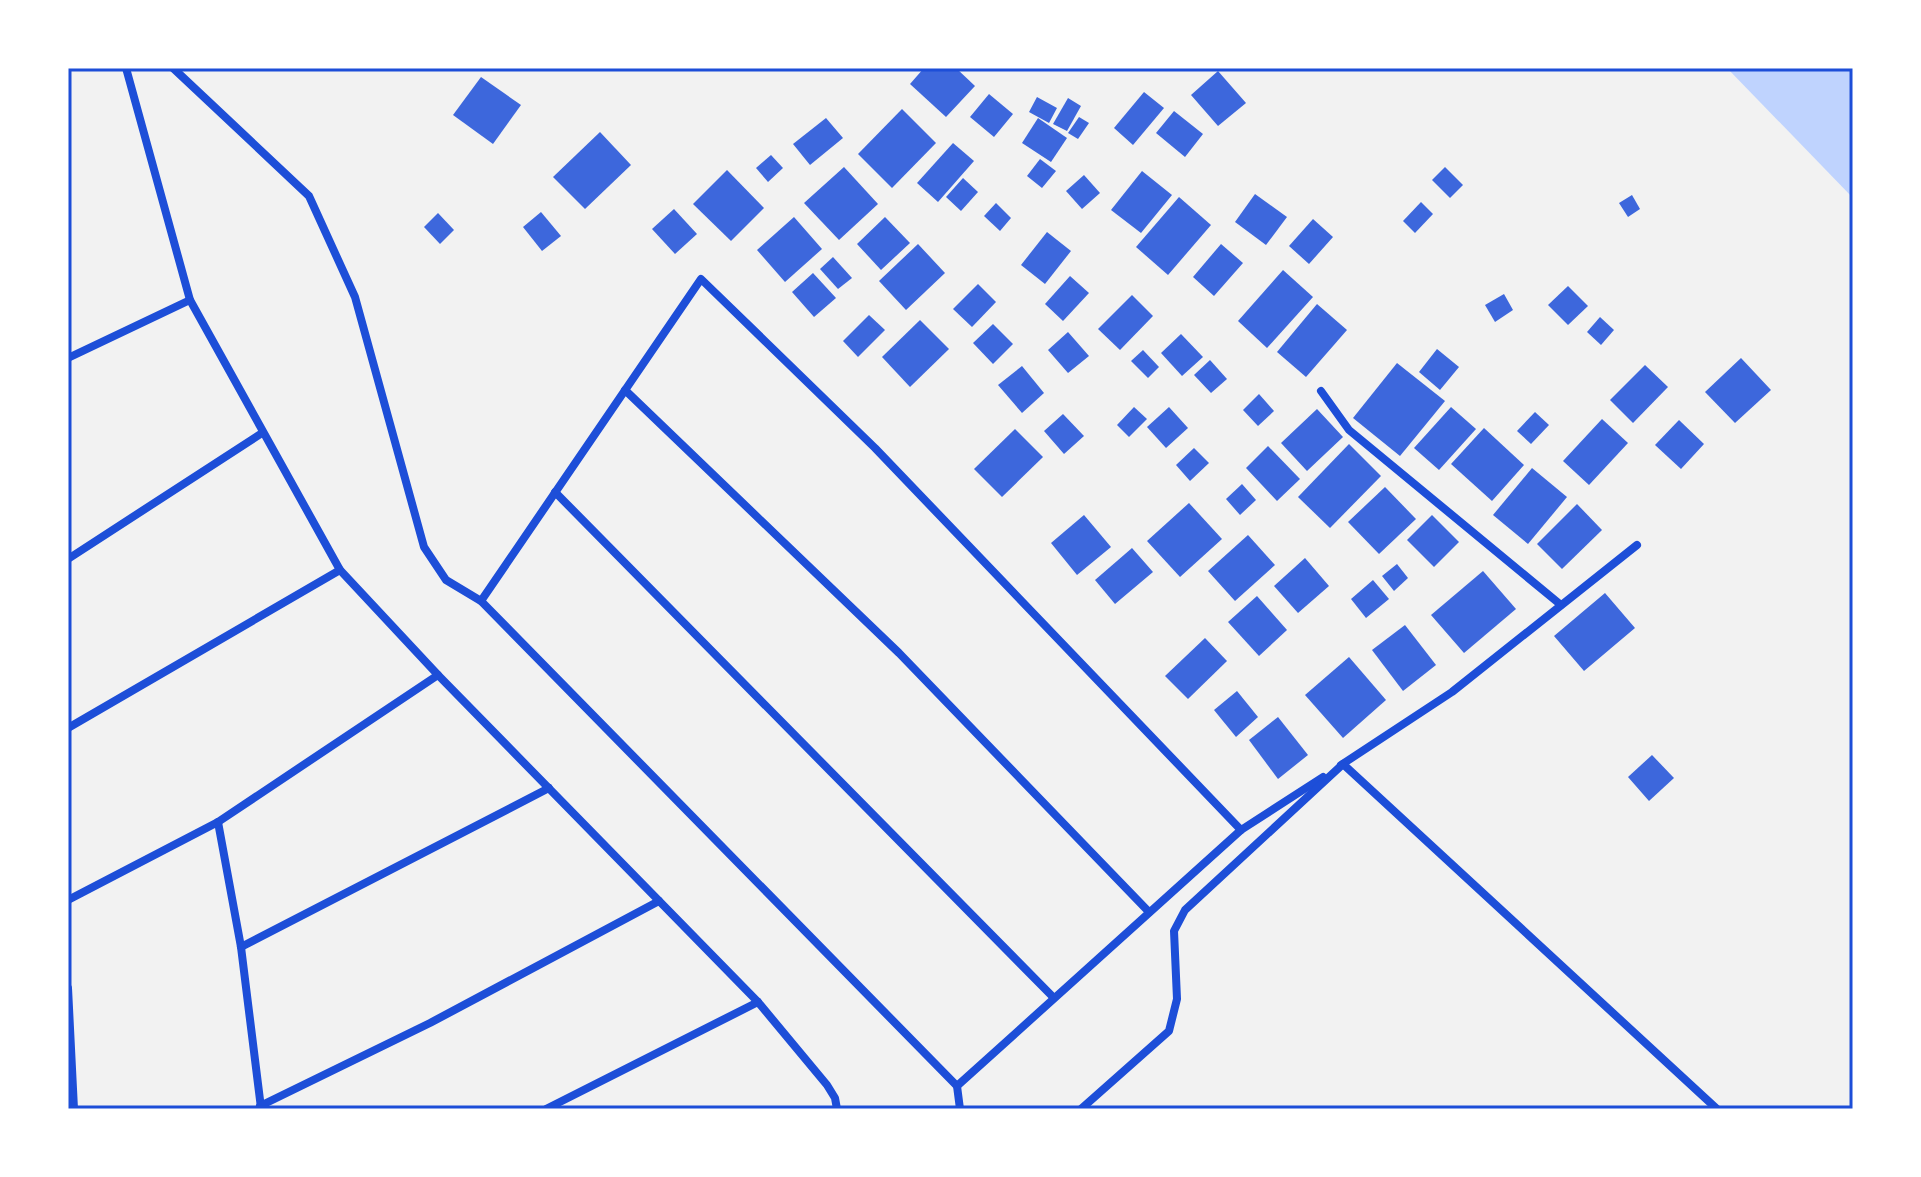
<svg xmlns="http://www.w3.org/2000/svg" width="1921" height="1177" viewBox="0 0 1921 1177" font-family="Manrope,sans-serif">
	<style>
		.water { fill: #bfd3fe }
		.building { fill: #3d67dc }
		.lines { fill: none; stroke-linecap: round; stroke-linejoin: round }
		.minor { stroke: #1d4ed8; stroke-width: 8 }
		.neatline { fill: none; stroke: #1d4ed8; stroke-width: 3 }
	</style>
	<rect width="100%" height="100%" fill="#f2f2f2"/>
	<path class="water" d="M1727,68h126v130z"/>
	<g class="building">
		<path d="M924,68h32l19,18 -29,31 -36,-33z"/>
		<path d="M1218,71l28,32 -28,23 -27,-31z"/>
		<path d="M481,77l40,28 -28,39 -40,-29z"/>
		<path d="M1144,92l20,16 -31,37 -19,-17z"/>
		<path d="M989,94l24,20 -19,23 -24,-20z"/>
		<path d="M1037,97l20,11 -8,15 -20,-11z"/>
		<path d="M1068,98l13,8 -14,25 -14,-7z"/>
		<path d="M902,109l34,34 -44,45 -34,-34z"/>
		<path d="M1174,111l29,23 -18,23 -29,-24z"/>
		<path d="M1079,117l10,6 -11,16 -10,-6z"/>
		<path d="M826,118l17,20 -33,27 -17,-21z"/>
		<path d="M1038,118l29,20 -16,24 -29,-19z"/>
		<path d="M600,132l31,33 -46,44 -32,-32z"/>
		<path d="M953,143l21,18 -36,41 -21,-19z"/>
		<path d="M771,155l12,13 -15,14 -12,-14z"/>
		<path d="M1040,159l16,12 -14,17 -15,-12z"/>
		<path d="M844,167l34,37 -39,36 -35,-37z"/>
		<path d="M1445,167l18,18 -13,13 -18,-18z"/>
		<path d="M727,170l37,38 -33,33 -38,-37z"/>
		<path d="M1142,171l30,24 -31,38 -30,-23z"/>
		<path d="M1084,175l16,18 -18,16 -16,-18z"/>
		<path d="M963,178l15,14 -17,19 -15,-14z"/>
		<path d="M1255,194l32,23 -21,28 -31,-23z"/>
		<path d="M1632,195l8,14 -12,8 -9,-14z"/>
		<path d="M1179,197l32,28 -43,50 -32,-28z"/>
		<path d="M1421,202l12,12 -18,19 -12,-12z"/>
		<path d="M996,203l15,15 -11,13 -16,-15z"/>
		<path d="M674,209l23,25 -22,20 -23,-25z"/>
		<path d="M541,212l20,24 -19,15 -19,-24z"/>
		<path d="M438,213l16,17 -14,14 -16,-17z"/>
		<path d="M794,217l28,32 -37,33 -28,-32z"/>
		<path d="M885,217l25,26 -29,27 -24,-26z"/>
		<path d="M1313,219l20,18 -24,27 -20,-18z"/>
		<path d="M1047,232l24,19 -26,33 -24,-19z"/>
		<path d="M918,244l27,29 -39,37 -27,-29z"/>
		<path d="M1221,244l22,19 -29,33 -21,-19z"/>
		<path d="M833,257l19,21 -14,11 -18,-20z"/>
		<path d="M1283,270l30,27 -46,51 -29,-27z"/>
		<path d="M813,273l23,25 -22,19 -22,-25z"/>
		<path d="M1070,276l19,17 -26,28 -18,-17z"/>
		<path d="M978,284l18,18 -24,25 -19,-18z"/>
		<path d="M1568,286l20,20 -20,19 -20,-20z"/>
		<path d="M1504,294l9,16 -18,12 -10,-17z"/>
		<path d="M1132,295l21,21 -33,34 -22,-21z"/>
		<path d="M1317,304l30,26 -41,47 -29,-25z"/>
		<path d="M869,315l16,15 -27,27 -15,-16z"/>
		<path d="M1600,317l14,13 -13,15 -14,-13z"/>
		<path d="M920,320l29,29 -39,38 -28,-30z"/>
		<path d="M993,324l20,20 -20,20 -20,-21z"/>
		<path d="M1068,332l21,24 -21,17 -20,-23z"/>
		<path d="M1181,334l22,23 -21,19 -21,-23z"/>
		<path d="M1437,349l22,18 -19,23 -21,-18z"/>
		<path d="M1143,350l16,17 -11,11 -17,-17z"/>
		<path d="M1741,358l30,32 -36,33 -30,-31z"/>
		<path d="M1210,360l17,19 -16,14 -17,-18z"/>
		<path d="M1397,363l48,38 -45,55 -47,-38z"/>
		<path d="M1645,365l23,22 -35,36 -23,-23z"/>
		<path d="M1022,366l22,27 -22,20 -24,-28z"/>
		<path d="M1259,394l15,17 -16,15 -15,-16z"/>
		<path d="M1134,407l13,12 -18,18 -12,-12z"/>
		<path d="M1169,407l19,21 -22,20 -19,-21z"/>
		<path d="M1451,407l25,22 -37,41 -25,-22z"/>
		<path d="M1317,409l26,28 -36,34 -26,-28z"/>
		<path d="M1535,412l14,13 -18,19 -14,-13z"/>
		<path d="M1063,414l21,22 -20,18 -20,-23z"/>
		<path d="M1602,419l26,24 -39,42 -26,-24z"/>
		<path d="M1679,420l25,24 -23,25 -26,-24z"/>
		<path d="M1484,428l40,37 -32,36 -41,-37z"/>
		<path d="M1015,429l28,28 -41,40 -28,-28z"/>
		<path d="M1349,444l32,32 -51,52 -32,-31z"/>
		<path d="M1268,446l32,33 -23,22 -31,-33z"/>
		<path d="M1194,448l15,15 -19,18 -14,-16z"/>
		<path d="M1532,468l35,29 -39,47 -35,-29z"/>
		<path d="M1242,484l14,16 -16,15 -14,-16z"/>
		<path d="M1385,487l31,32 -37,35 -31,-32z"/>
		<path d="M1189,503l33,36 -42,38 -33,-36z"/>
		<path d="M1577,504l25,26 -40,39 -25,-25z"/>
		<path d="M1084,515l27,32 -34,28 -26,-32z"/>
		<path d="M1432,515l27,27 -25,25 -27,-27z"/>
		<path d="M1248,535l27,30 -40,36 -27,-30z"/>
		<path d="M1132,548l21,24 -38,32 -20,-24z"/>
		<path d="M1305,558l24,28 -31,27 -24,-27z"/>
		<path d="M1397,564l11,14 -14,13 -12,-15z"/>
		<path d="M1483,571l33,38 -52,44 -33,-38z"/>
		<path d="M1373,580l16,19 -23,19 -15,-19z"/>
		<path d="M1605,593l30,35 -51,43 -30,-35z"/>
		<path d="M1257,596l30,34 -28,26 -31,-34z"/>
		<path d="M1405,625l31,40 -33,26 -31,-41z"/>
		<path d="M1205,638l22,23 -39,38 -23,-23z"/>
		<path d="M1349,657l37,43 -43,38 -38,-43z"/>
		<path d="M1237,691l21,26 -22,20 -22,-27z"/>
		<path d="M1278,717l30,38 -30,24 -29,-39z"/>
		<path d="M1652,755l22,23 -25,23 -21,-24z"/>
	</g>
	<g class="lines">
		<g class="minor">
			<path d="M126,68l64,232 150,270 98,105 320,327 69,83 8,13 2,11"/>
			<path d="M173,68l136,128 46,101 69,250 22,33 35,21 476,485 3,23"/>
			<path d="M68,358l122,-58"/>
			<path d="M625,390l274,263 250,259"/>
			<path d="M1321,391l28,39 212,175"/>
			<path d="M555,492l498,505"/>
			<path d="M68,559l194,-126"/>
			<path d="M481,601l220,-322 174,169 366,382"/>
			<path d="M68,728l272,-158"/>
			<path d="M1341,765l111,-73 185,-147"/>
			<path d="M218,822l23,125 20,161"/>
			<path d="M68,900l150,-78 220,-147"/>
			<path d="M241,947l308,-159"/>
			<path d="M68,988l6,121"/>
			<path d="M957,1086l284,-256 82,-53"/>
			<path d="M260,1106l170,-83 229,-122"/>
			<path d="M546,1109l212,-107"/>
			<path d="M1081,1109l88,-78 8,-32 -3,-68 11,-21 158,-146 374,345"/>
		</g>
	</g>
	<rect width="1921" height="1177" fill="none" stroke="#ffffff" stroke-width="140"/>
	<rect x="70" y="70" width="1781" height="1037" class="neatline"/>
</svg>
